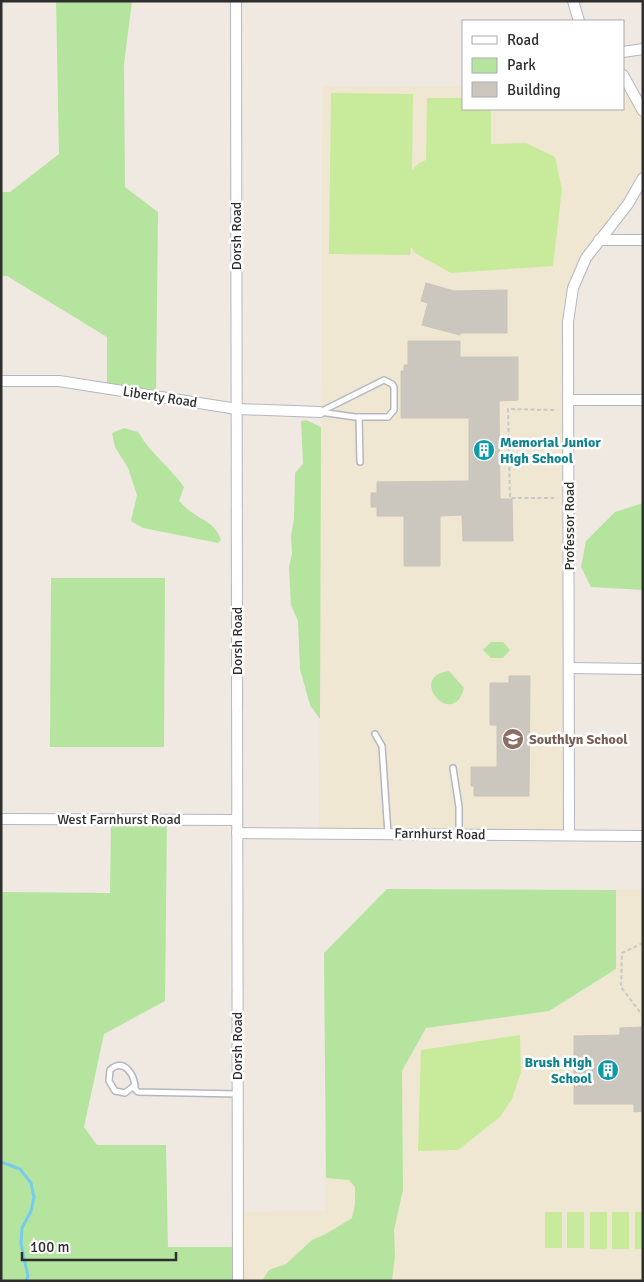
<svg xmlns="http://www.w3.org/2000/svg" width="644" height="1282" viewBox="0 0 644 1282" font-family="Signika,sans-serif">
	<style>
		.education { fill: #efe7d2 }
		.green { fill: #b5e49f }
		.pitch { fill: #c7eb9b }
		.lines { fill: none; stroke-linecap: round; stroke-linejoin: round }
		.stream { stroke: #77cbee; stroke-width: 3 }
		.building { fill: #cbc7bf; stroke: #cbc5ba }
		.service-casing { stroke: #b4b7c1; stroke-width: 8 }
		.minor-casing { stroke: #b4b7c1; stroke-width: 12 }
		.path { stroke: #c9c9c9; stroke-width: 2; stroke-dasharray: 4 2.5; stroke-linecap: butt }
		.service { stroke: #fff; stroke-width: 5 }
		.minor { stroke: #fff; stroke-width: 10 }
		.labels { text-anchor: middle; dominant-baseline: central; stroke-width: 5; stroke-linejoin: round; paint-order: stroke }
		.street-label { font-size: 14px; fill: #2e2e2e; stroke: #fff }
		.culture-label { font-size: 14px; font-weight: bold; fill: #0d838f; stroke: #fff; text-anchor: start }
		.education-label { font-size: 14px; font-weight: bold; fill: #785e54; stroke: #fff; text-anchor: start }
	</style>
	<rect width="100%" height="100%" fill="#efe9e1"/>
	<g class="education">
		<path d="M322,86h141v23h160v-23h6l14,25v67l-44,62 -26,48 -4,547 -250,-1z"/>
		<path d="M616,890h27v391h-405v-69l88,-1 -1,-69 77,-1v-70l24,-43 123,-17 67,-41z"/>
	</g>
	<g class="green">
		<path d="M56,1h76l-8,63 1,123 33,25 -2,184 -49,-7v-52l-100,-61h-6v-84h9l49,-38z"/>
		<path d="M306,420l15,7 -1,292 -10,-14 -10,-36 -2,-48 -7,-16 -2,-38 3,-13 -1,-18 3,-17 1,-46 8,-9 -2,-43z"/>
		<path d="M124,428l14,4c12,21 32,35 46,55l-5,14c4,4 8,8 12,11 13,9 25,12 30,28l-3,3 -75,-15 -12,-7 6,-26 -9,-27 -13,-21 -3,-14z"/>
		<path d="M643,503v87l-52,-3 -10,-20 5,-26 29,-29z"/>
		<path d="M51,578h114l-1,169h-114z"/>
		<path d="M491,642h12l7,8 -7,8h-12l-8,-8z"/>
		<path d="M449,671l15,17c-11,43 -58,-12 -15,-17z"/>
		<path d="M111,819h56l-2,182 -61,33 -20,93 13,18h69l2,102h70v34h-237v-389l109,1z"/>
		<path d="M387,889l229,1v79l-67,42 -123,17 -24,43 1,119 -9,40 1,26 -3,25h-130l7,-11 17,-6 26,-24 14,-6 26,-16 3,-14v-17l-6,-7 -23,-2 -2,-225z"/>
	</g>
	<g class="pitch">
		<path d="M331,93l82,1 -1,76 7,-7 7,-3 1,-62h36v11h28v35l35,-1 29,14 7,32 -9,77 -102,7 -36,-20 -4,-6 -1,8 -81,-1z"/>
		<path d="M520,1035l1,37 -9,27 -12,18 -42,33 -40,1 3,-101z"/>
		<rect x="545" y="1212" width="17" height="36"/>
		<rect x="567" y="1212" width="17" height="36"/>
		<rect x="590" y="1212" width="17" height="37"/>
		<rect x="612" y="1212" width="17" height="37"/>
		<rect x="635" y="1212" width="8" height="37"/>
	</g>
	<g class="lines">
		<path class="stream" d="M1,1162l19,7 11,14 3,14 -3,14 -9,17 -1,16 7,32 -2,5"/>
	</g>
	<g class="building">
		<path d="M426,283l28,8 53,-1v43h-47v2l-38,-10 6,-22 -7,-2z"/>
		<path d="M408,341h52v16h58v43l-19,1 1,98h12l1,42h-50l-1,-26 -22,1v50h-36v-50h-27v-9h-6v-14h6v-11l92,-1v-63h-68v-47h3v-6h4z"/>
		<path d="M509,676h21l-1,120h-55v-10h-3v-19h26v-42h-7v-42h19z"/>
		<path d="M643,1027v84l-9,1v-8h-60v-68l46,-1v-7z"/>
	</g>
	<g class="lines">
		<g class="service-casing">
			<g id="service">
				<path d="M384,380l8,4 2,3v23l-6,7h-33l-35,-5z"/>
				<path d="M359,417l1,45"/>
				<path d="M375,734l7,12 6,88"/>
				<path d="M453,768l6,39v27"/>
				<path d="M135,1085l-10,8 -10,-2 -6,-10 1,-11c14,-13 25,5 25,19l3,3 100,2"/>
			</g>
		</g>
		<g class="minor-casing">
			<g id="minor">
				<path d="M236,1l2,1280"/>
				<path d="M573,1l6,20"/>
				<path d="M623,52l20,-3"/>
				<path d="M623,75l20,36"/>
				<path d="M599,240h44"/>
				<path d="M1,381h58l178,28 83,3"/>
				<path d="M568,400h75"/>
				<path d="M569,668l74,1"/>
				<path d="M1,819l236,1"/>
				<path d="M237,833l406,3"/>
				<path d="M569,835l-1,-513 5,-34 13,-30 42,-54 15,-26"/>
			</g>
		</g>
		<g class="path">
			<path d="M554,410l-46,-1 2,89h44"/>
			<path d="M643,943l-21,10 -1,34 22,29"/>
		</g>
		<use href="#service" class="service"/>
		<use href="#minor" class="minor"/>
	</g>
	<defs>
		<g id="building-disc" transform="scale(1.125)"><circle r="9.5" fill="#0f9aa8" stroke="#fff"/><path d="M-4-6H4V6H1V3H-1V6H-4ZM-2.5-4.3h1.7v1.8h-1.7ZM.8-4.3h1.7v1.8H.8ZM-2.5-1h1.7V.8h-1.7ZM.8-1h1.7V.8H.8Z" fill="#fff"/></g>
		<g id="school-disc" transform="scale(1.125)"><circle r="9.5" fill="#8d6e63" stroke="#fff"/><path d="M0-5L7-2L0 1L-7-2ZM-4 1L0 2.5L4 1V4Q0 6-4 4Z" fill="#fff"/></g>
	</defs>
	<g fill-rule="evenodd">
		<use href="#building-disc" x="484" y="450"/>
		<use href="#school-disc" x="513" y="739"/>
		<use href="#building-disc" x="608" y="1070"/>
	</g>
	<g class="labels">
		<g class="street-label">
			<text transform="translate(236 236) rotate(-90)">Dorsh Road</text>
			<text transform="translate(160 397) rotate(9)">Liberty Road</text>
			<text transform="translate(569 526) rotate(-90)">Professor Road</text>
			<text transform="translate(237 641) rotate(-90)">Dorsh Road</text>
			<text x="119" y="819">West Farnhurst Road</text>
			<text transform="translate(440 834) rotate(1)">Farnhurst Road</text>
			<text transform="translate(237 1046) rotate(-90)">Dorsh Road</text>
		</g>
		<g class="culture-label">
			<text x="500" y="442">Memorial Junior<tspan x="500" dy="16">High School</tspan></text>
			<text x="592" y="1062" text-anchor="end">Brush High<tspan x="592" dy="16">School</tspan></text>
		</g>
		<g class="education-label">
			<text x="529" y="739">Southlyn School</text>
		</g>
	</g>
	<rect width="644" height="1282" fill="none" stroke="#2e2e2e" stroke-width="5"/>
	<rect x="462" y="20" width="162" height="90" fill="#ffffff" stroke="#ababab"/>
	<rect x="472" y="36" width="25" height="8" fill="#ffffff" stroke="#ababab"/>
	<text x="507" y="45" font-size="15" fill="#2e2e2e">Road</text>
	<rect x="472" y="58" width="25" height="15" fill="#b5e49f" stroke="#ababab"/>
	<text x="507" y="70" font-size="15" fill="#2e2e2e">Park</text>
	<rect x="472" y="82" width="25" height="15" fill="#cbc7bf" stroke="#ababab"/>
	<text x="507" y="95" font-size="15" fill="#2e2e2e">Building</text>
	<path d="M22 1252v8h154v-8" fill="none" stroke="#2e2e2e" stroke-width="2.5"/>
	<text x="30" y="1252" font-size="15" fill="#2e2e2e" stroke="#ffffff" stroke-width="4" paint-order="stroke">100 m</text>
</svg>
